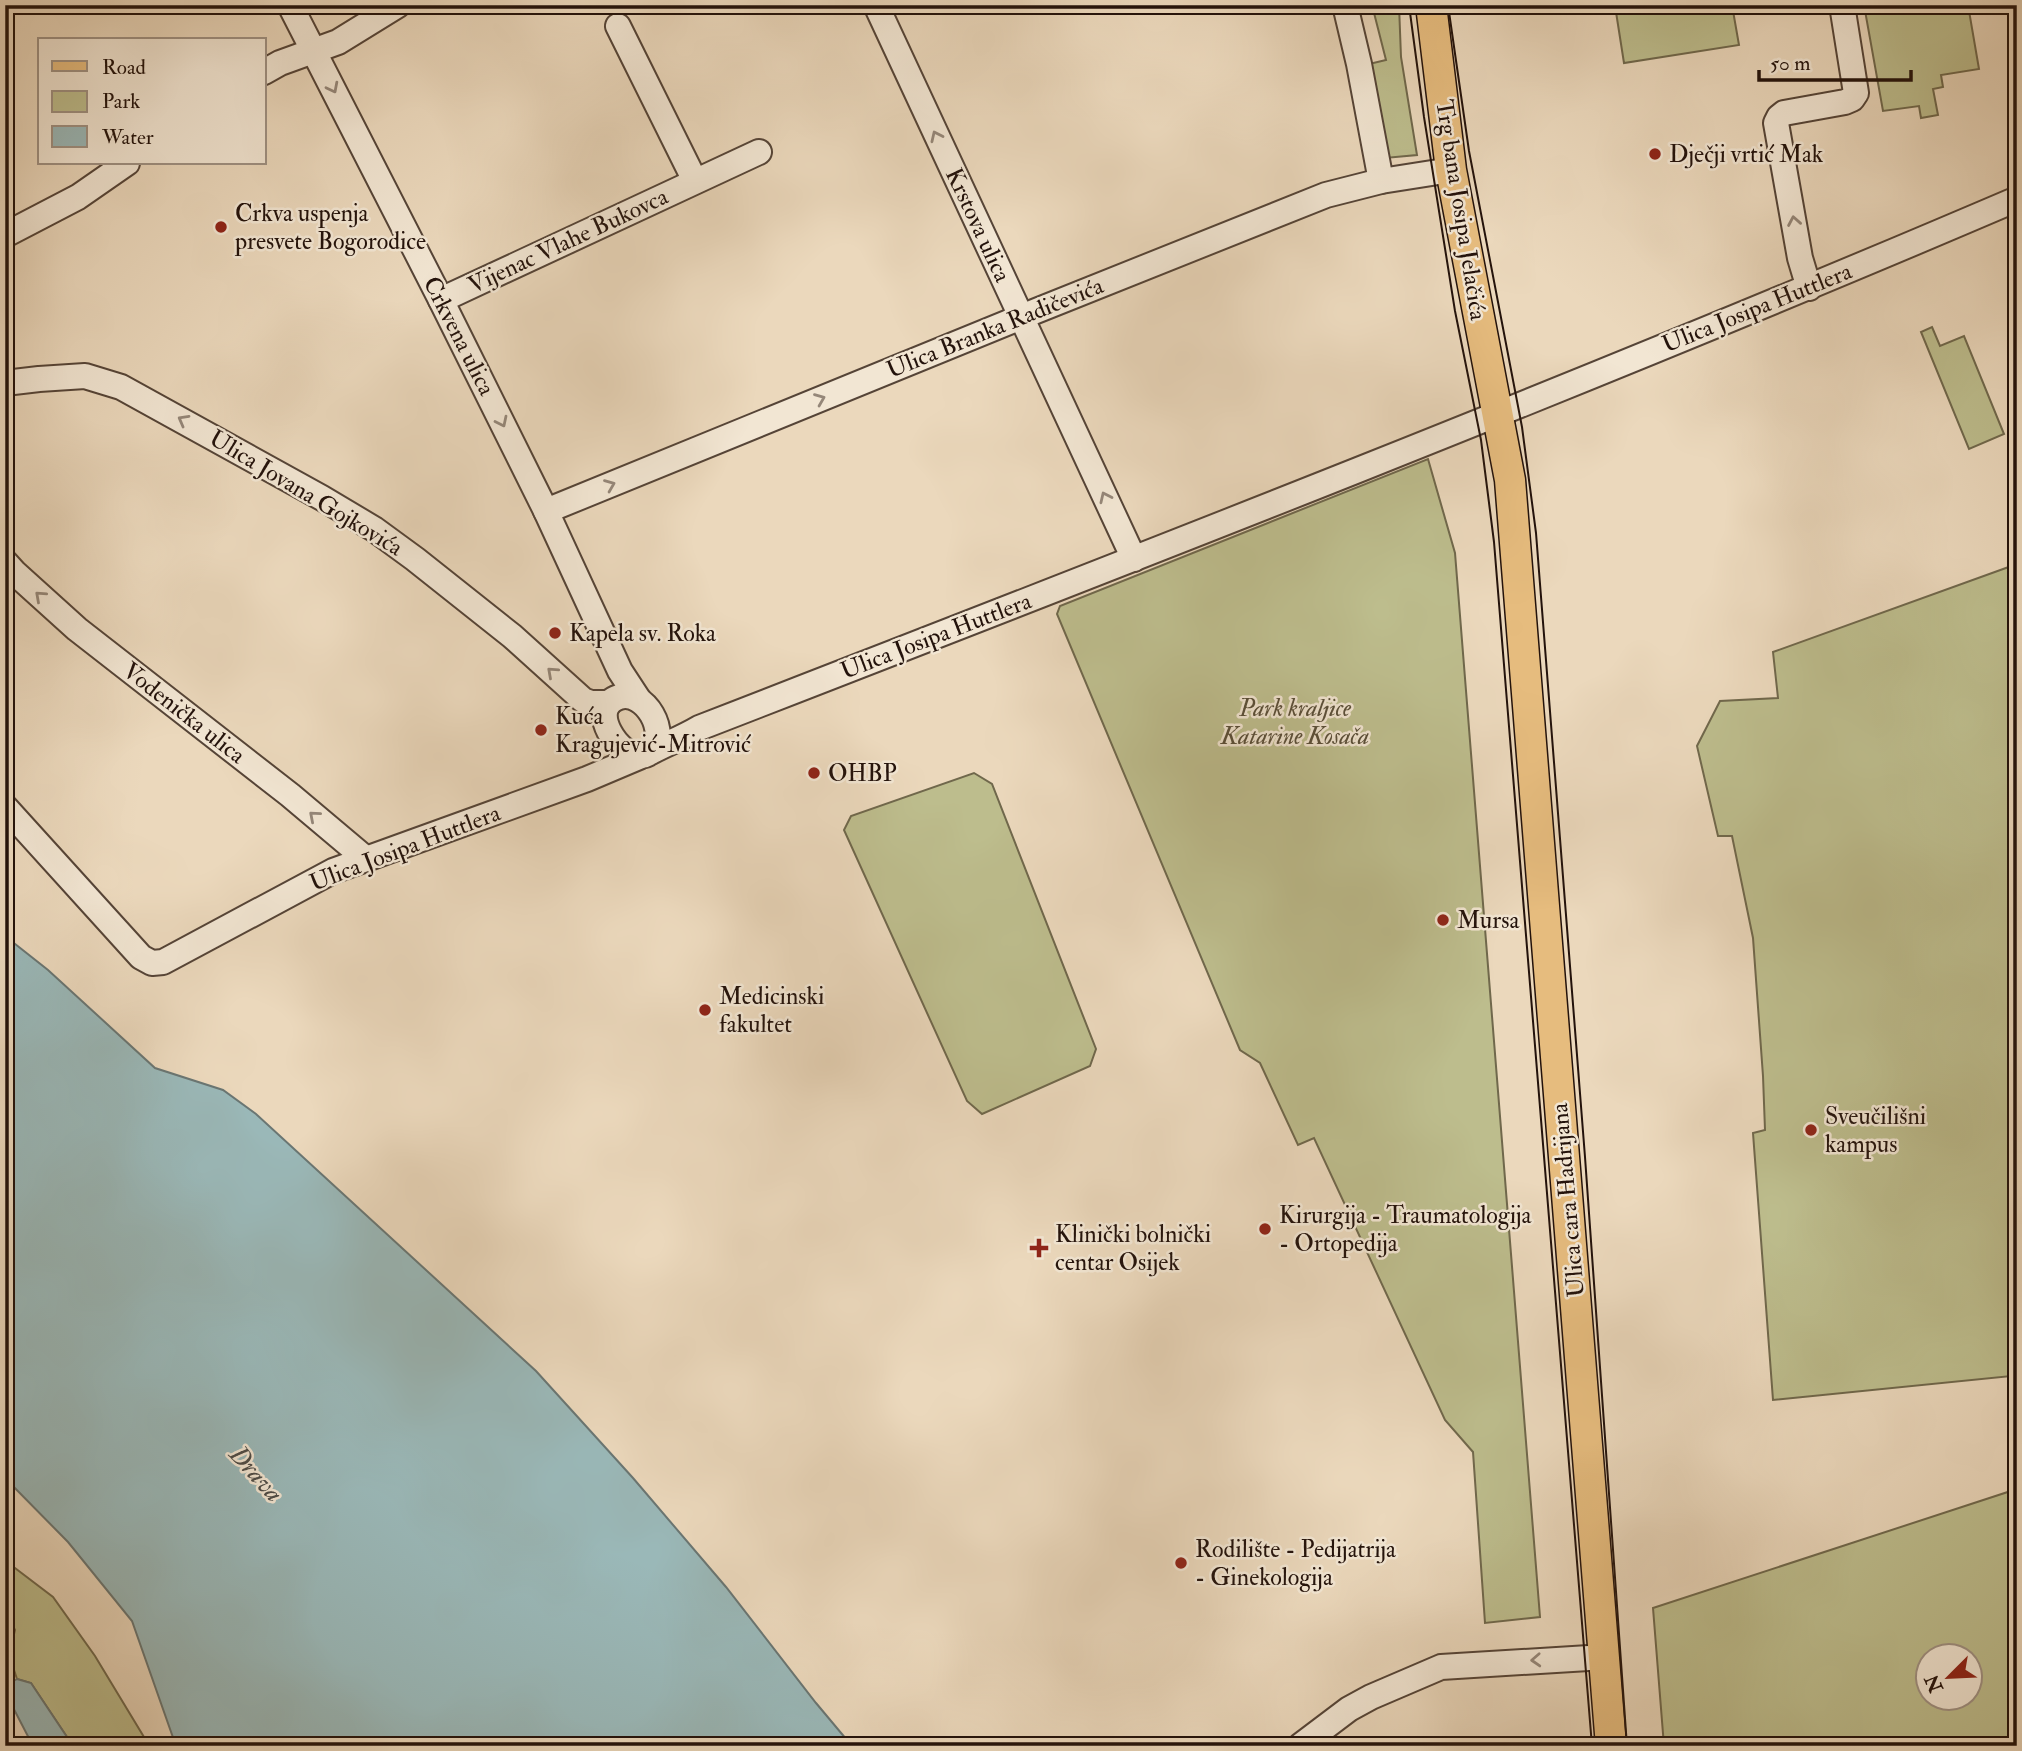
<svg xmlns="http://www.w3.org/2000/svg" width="2022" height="1751" viewBox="0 0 2022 1751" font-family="'IM FELL Double Pica',serif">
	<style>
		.green { fill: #bdbd8d; stroke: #70684c; stroke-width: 2; fill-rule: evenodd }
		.water { fill: #9ab8b8; stroke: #6a7673; stroke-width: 2 }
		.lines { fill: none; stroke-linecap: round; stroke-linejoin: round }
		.minor-casing { stroke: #554437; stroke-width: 28 }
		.major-casing { stroke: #23120b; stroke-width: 33 }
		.minor { stroke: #f2e6d3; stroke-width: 24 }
		.major { stroke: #e6bc7e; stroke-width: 30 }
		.tram { stroke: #23120b; stroke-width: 2 }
		.oneway { stroke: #958779 }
		.poi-dot { fill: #8f2418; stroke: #f2e6d3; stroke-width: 2.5 }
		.labels { text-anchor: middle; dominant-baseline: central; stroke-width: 5; stroke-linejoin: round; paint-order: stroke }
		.poi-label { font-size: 24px; fill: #23120b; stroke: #f2e6d3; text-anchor: start }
		.street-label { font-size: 24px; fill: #23120b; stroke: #f2e6d3 }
		.park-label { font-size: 24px; font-style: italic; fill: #594e38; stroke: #f2e6d3 }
		.water-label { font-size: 26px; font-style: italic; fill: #4d4c48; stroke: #f2e6d3 }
	</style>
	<rect width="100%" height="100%" fill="#ebd8bc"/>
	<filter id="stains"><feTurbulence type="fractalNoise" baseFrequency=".00286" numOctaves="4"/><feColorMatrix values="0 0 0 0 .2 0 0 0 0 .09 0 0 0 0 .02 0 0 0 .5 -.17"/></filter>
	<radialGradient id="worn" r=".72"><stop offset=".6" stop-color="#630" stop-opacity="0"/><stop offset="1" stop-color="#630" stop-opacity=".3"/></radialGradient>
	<g class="green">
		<path d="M1372,5h27l2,52 16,98 -32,3 -16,-94 17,-4z"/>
		<path d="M1659,5h73l7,40 -115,18 -8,-51z"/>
		<path d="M1864,5h104l11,64 -38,6 2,12 -10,2 5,26 -17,3 -2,-12 -36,5z"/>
		<path d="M1932,327l8,19 24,-10 40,98 -35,15 -48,-117z"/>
		<path d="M1428,459l27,94 85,1064 -55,6 -12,-171 -28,-32 -131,-282 -16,7 -38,-82 -20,-13 -183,-436 3,-8z"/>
		<path d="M2017,564v832l-6,-20 -238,24 -20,-267 12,-3 -2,-54 -10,-138 -21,-102h-14l-21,-90 23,-45 58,-3 -5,-46z"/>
		<path d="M974,773l18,11 104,265 -6,17 -108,48 -15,-13 -123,-271 7,-14z"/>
		<path d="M2017,1489v257h-353l-11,-138zM1927,1656h42v42h-42z"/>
		<path d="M11,1565l42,32 42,59 52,86 29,2v2h-103l-42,-63 -14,-4 -8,-24 6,-25 -10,-18v-43z"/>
	</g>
	<g class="water">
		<path d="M5,936l43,34 107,98 68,22 33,24 280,257 97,107 93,109 90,116 36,43h-676l-44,-125 -64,-79 -63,-64z"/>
		<path d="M17,1679l14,4 42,63h-40l-28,-54v-6z"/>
	</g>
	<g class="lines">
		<g class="minor-casing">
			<g id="minor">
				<path d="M290,5l151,295 105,211 74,160 19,29"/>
				<path d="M876,5l258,554"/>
				<path d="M1345,5l14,59 22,117"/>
				<path d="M618,26l77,155"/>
				<path d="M264,72l16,-9 58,-21 60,-37"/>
				<path d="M5,235l73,-38 49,-34"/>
				<path d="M1809,288l-9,-30 -24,-135 3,-6 5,-4 61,-11 7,-3 4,-6 -14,-88"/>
				<path d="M441,300l318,-148"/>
				<path d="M5,383l34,-4 46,-3 36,11 201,111 52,31 41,30 97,77 71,64 8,3h18"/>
				<path d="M546,511l490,-200 290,-116 55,-14 70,-11"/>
				<path d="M5,562l10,11 62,56 213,166 76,64"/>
				<path d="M651,752c19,-19 -6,-63 -32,-55 -34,11 1,62 22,59 6,-1 4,-1 10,-4 17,-9 31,-14 48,-24 441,-171 883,-343 1318,-529"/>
				<path d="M5,807l136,150 11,6 11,-1 170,-91 254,-92 52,-22"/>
				<path d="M1300,1746l49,-37 22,-12 70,-30 164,-10"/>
			</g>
		</g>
		<g class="major-casing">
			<path id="major" d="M1431,5l20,165 59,310 101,1266"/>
		</g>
		<use href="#minor" class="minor"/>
		<use href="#major" class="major"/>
		<g class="tram">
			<path d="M1409,5l15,112 31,194 26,129 13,102 98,1204"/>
			<path d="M1448,5l21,146 53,276 14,106 49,624 42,589"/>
		</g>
	</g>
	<defs><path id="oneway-chevron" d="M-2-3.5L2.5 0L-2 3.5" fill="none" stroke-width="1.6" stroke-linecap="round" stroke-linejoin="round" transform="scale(1.75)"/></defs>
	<g class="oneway">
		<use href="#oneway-chevron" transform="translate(333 88) rotate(63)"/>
		<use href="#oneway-chevron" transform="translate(936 136) rotate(-115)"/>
		<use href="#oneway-chevron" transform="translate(1794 221) rotate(-100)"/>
		<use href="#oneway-chevron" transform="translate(820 399) rotate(-22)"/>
		<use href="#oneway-chevron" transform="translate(183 420) rotate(-151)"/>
		<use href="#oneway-chevron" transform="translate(502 422) rotate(64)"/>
		<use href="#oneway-chevron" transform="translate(610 485) rotate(-22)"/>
		<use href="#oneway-chevron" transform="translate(1105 497) rotate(-115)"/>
		<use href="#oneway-chevron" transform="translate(40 596) rotate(-138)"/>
		<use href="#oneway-chevron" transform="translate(552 672) rotate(-138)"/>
		<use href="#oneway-chevron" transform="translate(314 816) rotate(-139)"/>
		<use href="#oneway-chevron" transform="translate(1536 1660) rotate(177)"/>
	</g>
	<g class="poi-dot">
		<circle cx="1655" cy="154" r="7"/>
		<circle cx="221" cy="227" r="7"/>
		<circle cx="555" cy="633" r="7"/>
		<circle cx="541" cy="730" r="7"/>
		<circle cx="814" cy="773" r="7"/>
		<circle cx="1443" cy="920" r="7"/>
		<circle cx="705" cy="1010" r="7"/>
		<circle cx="1811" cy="1130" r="7"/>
		<circle cx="1265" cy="1229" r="7"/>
		<path d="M1035.5 1237.5h7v7h7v7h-7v7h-7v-7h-7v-7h7z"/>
		<circle cx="1181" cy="1563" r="7"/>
	</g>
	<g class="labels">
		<g class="poi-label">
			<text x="1669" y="154">Dječji vrtić Mak</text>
			<text x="235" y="213">Crkva uspenja<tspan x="235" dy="28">presvete Bogorodice</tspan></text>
			<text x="569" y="633">Kapela sv. Roka</text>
			<text x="555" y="716">Kuća<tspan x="555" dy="28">Kragujević-Mitrović</tspan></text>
			<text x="828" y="773">OHBP</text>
			<text x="1457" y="920">Mursa</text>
			<text x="719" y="996">Medicinski<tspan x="719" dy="28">fakultet</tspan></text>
			<text x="1825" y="1116">Sveučilišni<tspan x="1825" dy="28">kampus</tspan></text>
			<text x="1279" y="1215">Kirurgija - Traumatologija<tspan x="1279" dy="28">- Ortopedija</tspan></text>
			<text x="1055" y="1234">Klinički bolnički<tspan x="1055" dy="28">centar Osijek</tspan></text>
			<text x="1195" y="1549">Rodilište - Pedijatrija<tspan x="1195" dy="28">- Ginekologija</tspan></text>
		</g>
		<g class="street-label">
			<text transform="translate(1461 210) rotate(81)">Trg bana Josipa Jelačića</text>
			<text transform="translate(978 225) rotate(65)">Krstova ulica</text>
			<text transform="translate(568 241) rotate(-25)">Vijenac Vlahe Bukovca</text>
			<text transform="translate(1757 308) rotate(-22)">Ulica Josipa Huttlera</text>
			<text transform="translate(995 328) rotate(-22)">Ulica Branka Radičevića</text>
			<text transform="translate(459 336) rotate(63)">Crkvena ulica</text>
			<text transform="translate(306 493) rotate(31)">Ulica Jovana Gojkovića</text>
			<text transform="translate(936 636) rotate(-21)">Ulica Josipa Huttlera</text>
			<text transform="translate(184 713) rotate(38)">Vodenička ulica</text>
			<text transform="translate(405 848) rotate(-21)">Ulica Josipa Huttlera</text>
			<text transform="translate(1568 1200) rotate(-95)">Ulica cara Hadrijana</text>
		</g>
		<g class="park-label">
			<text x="1295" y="708">Park kraljice<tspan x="1295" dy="28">Katarine Kosača</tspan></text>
		</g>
		<g class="water-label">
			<text transform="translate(256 1474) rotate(48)">Drava</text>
		</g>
	</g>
	<rect width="2022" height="1751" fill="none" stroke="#ebd8bc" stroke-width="28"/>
	<rect x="7" y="7" width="2008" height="1737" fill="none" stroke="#23120b" stroke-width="3.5"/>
	<rect x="14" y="14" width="1994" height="1723" fill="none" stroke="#23120b" stroke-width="2"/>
	<rect x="38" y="38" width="228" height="126" fill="#f2e6d3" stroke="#9f9183" stroke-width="2"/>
	<rect x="52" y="61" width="35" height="10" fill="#e6bc7e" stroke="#9f9183" stroke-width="2"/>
	<text x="102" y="74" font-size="21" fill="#23120b">Road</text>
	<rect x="52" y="91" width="35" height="21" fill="#bdbd8d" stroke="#9f9183" stroke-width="2"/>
	<text x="102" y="108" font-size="21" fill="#23120b">Park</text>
	<rect x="52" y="126" width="35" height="21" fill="#9ab8b8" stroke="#9f9183" stroke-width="2"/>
	<text x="102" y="144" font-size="21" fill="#23120b">Water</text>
	<g transform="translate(1949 1677) rotate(246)"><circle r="33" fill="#f2e6d3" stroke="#9f9183" stroke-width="2"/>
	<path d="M0-5L12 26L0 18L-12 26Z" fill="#8f2418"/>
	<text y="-10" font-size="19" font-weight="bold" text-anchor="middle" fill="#23120b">N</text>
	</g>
	<path d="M1759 70v10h152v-10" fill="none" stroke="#23120b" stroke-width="3.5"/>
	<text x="1770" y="70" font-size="21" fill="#23120b" stroke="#f2e6d3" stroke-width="5" paint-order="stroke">50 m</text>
	<rect width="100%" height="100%" filter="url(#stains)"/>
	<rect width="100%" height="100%" fill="url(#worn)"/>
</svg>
